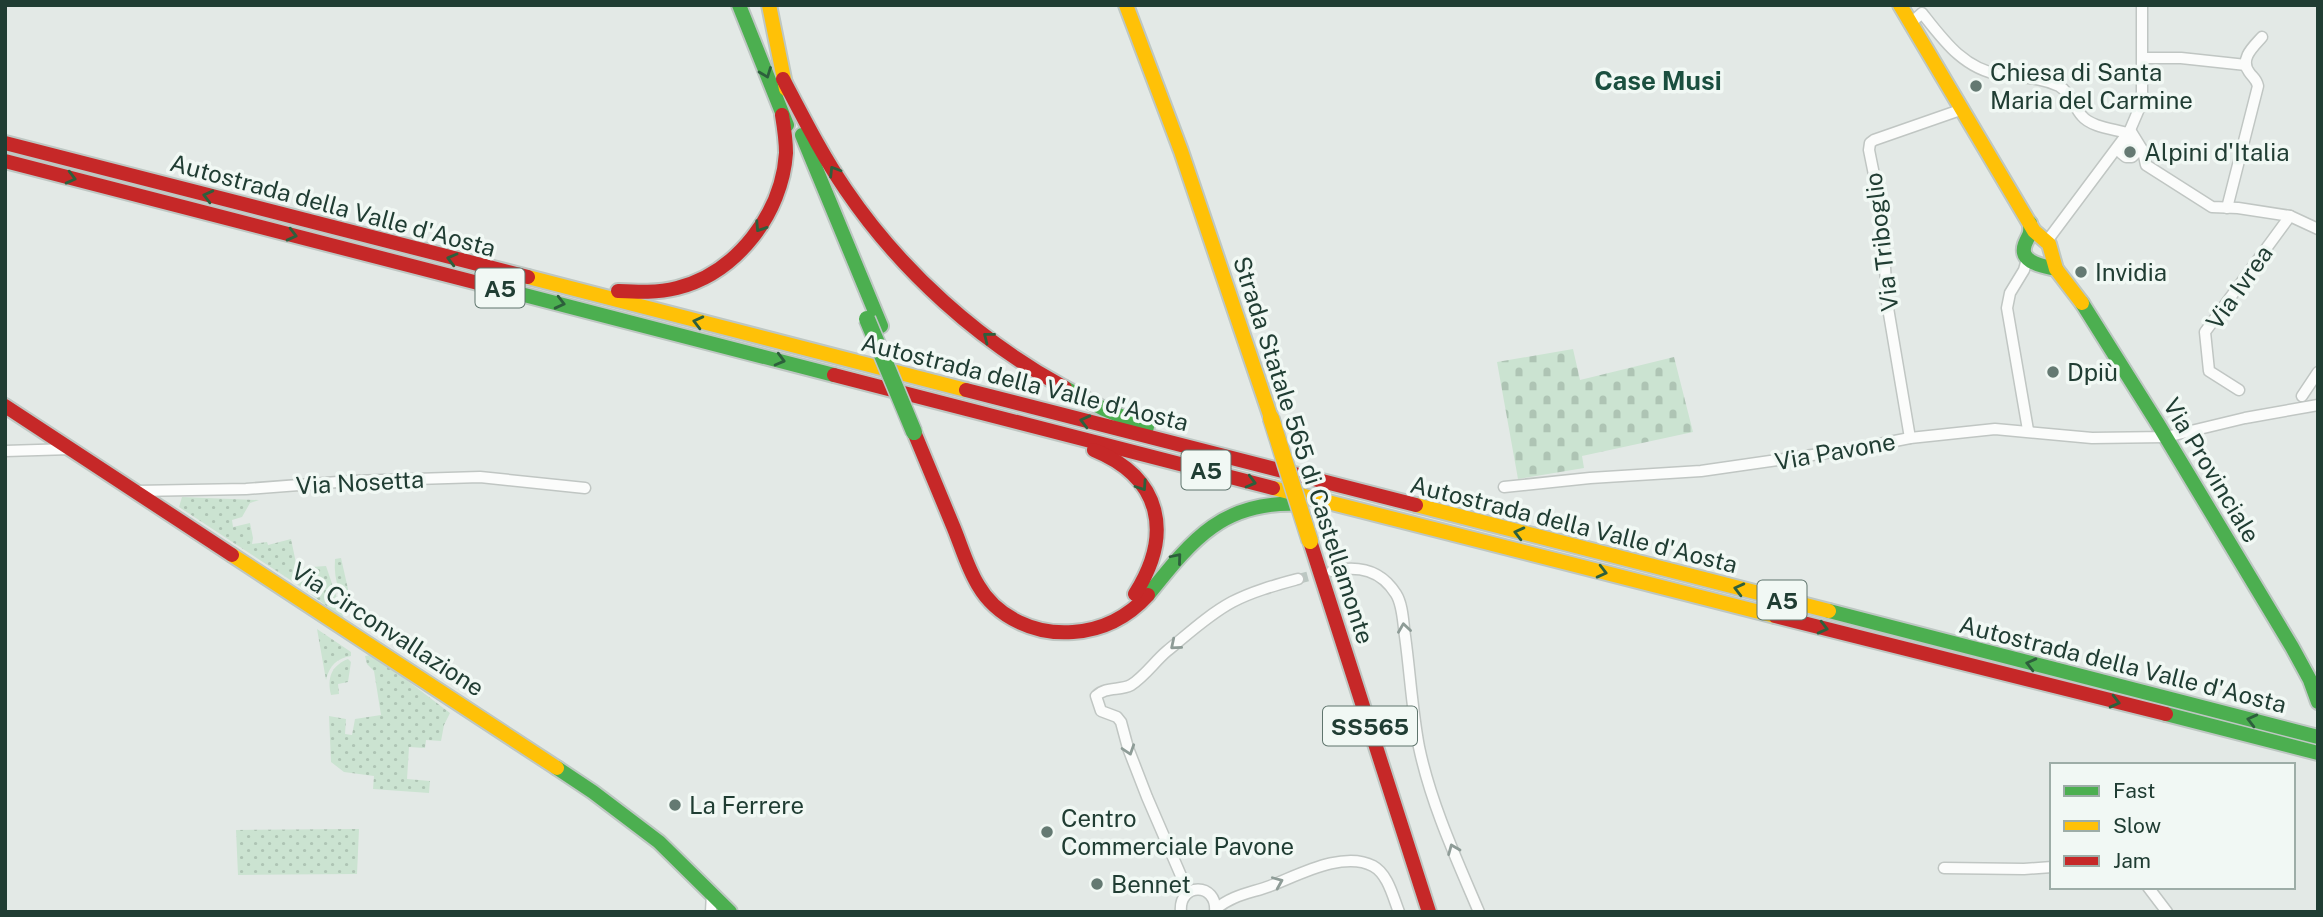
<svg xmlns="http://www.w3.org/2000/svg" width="2323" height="917" viewBox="0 0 2323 917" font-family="'Public Sans',sans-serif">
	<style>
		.grass { fill: url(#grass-dots) }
		.cemetery { fill: url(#cemetery-stones) }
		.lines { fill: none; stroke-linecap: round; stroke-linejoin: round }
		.street-tunnel { stroke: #bcc7c2; stroke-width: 10; stroke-dasharray: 10 5; stroke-linecap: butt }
		.street-casing { stroke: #c0c6c3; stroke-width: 13 }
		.fast-casing { stroke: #bec7c3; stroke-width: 18 }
		.slow-casing { stroke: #bec7c3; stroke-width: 18 }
		.jam-casing { stroke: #bec7c3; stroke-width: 18 }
		.street { stroke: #fbfcfb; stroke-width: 10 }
		.fast { stroke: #4caf50; stroke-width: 14 }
		.slow { stroke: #ffc107; stroke-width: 14 }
		.jam { stroke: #c62828; stroke-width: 14 }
		.fast-bridge-casing { stroke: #bbc5c2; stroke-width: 19; stroke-linecap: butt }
		.slow-bridge-casing { stroke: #bbc5c2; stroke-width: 19; stroke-linecap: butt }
		.fast-bridge { stroke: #4caf50; stroke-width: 16 }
		.slow-bridge { stroke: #ffc107; stroke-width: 16 }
		.oneway { stroke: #2d5f3c }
		.oneway2 { stroke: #8e9c97 }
		.poi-dot { fill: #647972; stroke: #f1f8f4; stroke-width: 2.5 }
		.labels { text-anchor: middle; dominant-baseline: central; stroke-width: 7; stroke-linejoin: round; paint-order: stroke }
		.shield { fill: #f1f8f4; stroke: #5f756d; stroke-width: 2 }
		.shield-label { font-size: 23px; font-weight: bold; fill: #203d33 }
		.poi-label { font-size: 24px; fill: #203d33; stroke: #f1f8f4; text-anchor: start }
		.street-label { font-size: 24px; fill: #203d33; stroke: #f1f8f4 }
		.neighbourhood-label { font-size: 26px; font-weight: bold; fill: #1b4f3f; stroke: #f1f8f4 }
	</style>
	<defs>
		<pattern id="grass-dots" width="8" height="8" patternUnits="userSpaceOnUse" patternTransform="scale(1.75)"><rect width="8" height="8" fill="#cbe3d1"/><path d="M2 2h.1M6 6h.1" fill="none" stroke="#aec4b4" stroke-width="1.8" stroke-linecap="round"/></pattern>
		<pattern id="cemetery-stones" width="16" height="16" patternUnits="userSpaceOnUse" patternTransform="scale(1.75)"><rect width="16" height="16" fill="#cbe3d1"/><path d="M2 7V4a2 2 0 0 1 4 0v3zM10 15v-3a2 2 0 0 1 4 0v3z" fill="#aec4b4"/></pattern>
	</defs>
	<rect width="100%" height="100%" fill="#e3e9e6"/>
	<g class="grass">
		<path d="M182,497l77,3 -9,3 -8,14 -10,3 1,7 17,-4 3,15 -1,6 15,-2 1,3 23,-6 6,29 29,-2 18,53 -43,-32 -122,-80z"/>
		<path d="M341,558l14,62c-13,-18 -22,-38 -20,-61z"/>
		<path d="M317,629l34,23v4c-14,2 -22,10 -25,24z"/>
		<path d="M371,653l79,60 -6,12 -3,16 -15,-1 -1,8 -16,-1 -2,32 23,2 -1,12 -56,-4 1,-13 -30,-4 -13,-10 -2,-46 17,3 -1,15 7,1 3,-16 26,-4 -7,-44 -7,-7 -2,-8 6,-1z"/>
		<path d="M348,659l3,3 -3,20 -10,2 1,10 -8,1c-4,-17 0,-29 17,-36z"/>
		<path d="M359,829l-2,45 -119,1 -2,-45z"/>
	</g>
	<path class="cemetery" d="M1573,349l7,31 94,-23 19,75 -111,24 2,12 -66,11 -21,-117z"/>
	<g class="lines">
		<path class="street-tunnel" d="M1298,579l27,-7"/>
		<g class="street-casing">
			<g id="street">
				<path d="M1911,23l11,-10c22,28 42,56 79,62 20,3 40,2 58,11 11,6 15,21 23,30 9,11 32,13 45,17"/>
				<path d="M2143,58h38l65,7"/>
				<path d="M2130,130l12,-28v-97"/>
				<path d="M2133,141l5,5v5l-6,6h-6l-5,-4 8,-11z"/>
				<path d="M2227,208l31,-122c-2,-8 -5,-8 -9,-14 -10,-13 5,-26 13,-35"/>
				<path d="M2047,241l83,-111 13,21 3,14 66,42 26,1 52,8 28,13"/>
				<path d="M2027,259l-3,11 -14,23 -3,15 21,122"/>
				<path d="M2239,390l-30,-19 -4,-39 85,-116"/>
				<path d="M2302,396l16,-24"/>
				<path d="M1910,438l-23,-136 -5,-88 -13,-64 1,-7 4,-3 89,-31"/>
				<path d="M5,451l66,-2"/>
				<path d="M1504,487l86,-9 111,-7 153,-22 56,-11 85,-9 97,9 74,-1 79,-19 73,-13"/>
				<path d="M136,491l110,-2 105,-8 129,-4 105,11"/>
				<path d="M1332,571c27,-6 49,-1 64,23 7,11 7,29 9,42 5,36 7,74 14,111 12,57 37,111 60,165"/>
				<path d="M1944,868l80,1 28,-2"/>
				<path d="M2148,887l19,25"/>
				<path d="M1188,892l-41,-95 -19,-49 -7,-26 -4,-5 -16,-6 -5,-15c10,-10 24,-5 35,-11 14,-9 24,-24 36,-34 21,-17 41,-36 65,-49 21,-11 44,-17 66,-23"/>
				<path d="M1216,909c16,-14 35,-16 54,-23 27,-10 73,-36 103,-20 15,8 20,31 26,46"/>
				<path d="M711,912l1,-19"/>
				<path d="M1181,912c-3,-30 37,-30 34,0"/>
			</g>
		</g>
		<g class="fast-casing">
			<g id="fast">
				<path d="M739,5l48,120"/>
				<path d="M802,135l79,191"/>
				<path d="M2030,223c1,13 -1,11 -5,21 -7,19 19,22 31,25"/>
				<path d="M478,283l356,92"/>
				<path d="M2082,303l76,121 134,223 18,33 8,22"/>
				<path d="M1065,388l39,21 43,18"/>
				<path d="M1148,595c44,-55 75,-95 152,-91"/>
				<path d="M1829,611l489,126"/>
				<path d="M2166,714l152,39"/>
				<path d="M557,768l36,24 66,50 71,70"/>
			</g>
		</g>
		<g class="slow-casing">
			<g id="slow">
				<path d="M769,5l17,84"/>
				<path d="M1126,5l55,146 90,267"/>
				<path d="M1900,5l134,226 15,13 7,25 26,34"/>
				<path d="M528,277l438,113"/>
				<path d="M1273,488l502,128"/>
				<path d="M1416,505l413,106"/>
				<path d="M232,555l325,213"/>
			</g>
		</g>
		<g class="jam-casing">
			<g id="jam">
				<path d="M783,79c20,38 39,76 63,111 55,81 133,151 219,198"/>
				<path d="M5,143l523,134"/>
				<path d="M5,161l473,122"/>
				<path d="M618,291c20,1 39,2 59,-3 60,-15 105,-75 109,-135 0,-13 -2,-26 -4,-38"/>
				<path d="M834,375l439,113"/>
				<path d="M966,390l450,115"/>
				<path d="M5,406l227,149"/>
				<path d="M914,432c13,31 26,63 39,94 8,19 14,41 25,59 19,33 58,50 95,47 30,-2 55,-15 75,-37"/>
				<path d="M1094,450c68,28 79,84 41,144"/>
				<path d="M1310,541l119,371"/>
				<path d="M1775,616l391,98"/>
			</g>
		</g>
		<use href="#street" class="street"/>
		<use href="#fast" class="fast"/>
		<use href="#slow" class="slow"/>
		<use href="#jam" class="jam"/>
		<g class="fast-bridge-casing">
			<path id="fast-bridge" d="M867,319l47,113"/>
		</g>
		<g class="slow-bridge-casing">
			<path id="slow-bridge" d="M1271,418l39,123"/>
		</g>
		<use href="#fast-bridge" class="fast-bridge"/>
		<use href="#slow-bridge" class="slow-bridge"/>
	</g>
	<defs><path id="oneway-chevron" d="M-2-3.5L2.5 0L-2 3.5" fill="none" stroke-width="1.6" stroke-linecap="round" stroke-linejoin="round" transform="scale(1.75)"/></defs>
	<g class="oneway">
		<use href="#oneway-chevron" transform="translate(766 73) rotate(69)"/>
		<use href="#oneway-chevron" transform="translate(834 171) rotate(-122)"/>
		<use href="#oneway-chevron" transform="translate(71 178) rotate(14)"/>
		<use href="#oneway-chevron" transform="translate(208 196) rotate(-166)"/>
		<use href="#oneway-chevron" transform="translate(760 227) rotate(123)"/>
		<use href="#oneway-chevron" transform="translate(292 235) rotate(14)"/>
		<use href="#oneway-chevron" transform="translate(452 259) rotate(-165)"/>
		<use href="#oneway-chevron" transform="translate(560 303) rotate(14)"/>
		<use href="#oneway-chevron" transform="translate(698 322) rotate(-166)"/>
		<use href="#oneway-chevron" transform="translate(988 337) rotate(-142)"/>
		<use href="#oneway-chevron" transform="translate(780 360) rotate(15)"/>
		<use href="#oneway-chevron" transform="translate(1085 421) rotate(-166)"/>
		<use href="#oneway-chevron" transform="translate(1251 482) rotate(15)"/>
		<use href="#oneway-chevron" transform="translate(1142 486) rotate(56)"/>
		<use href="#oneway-chevron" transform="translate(1519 533) rotate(-166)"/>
		<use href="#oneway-chevron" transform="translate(1177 558) rotate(-50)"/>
		<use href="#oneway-chevron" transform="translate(1602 572) rotate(14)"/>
		<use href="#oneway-chevron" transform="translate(1739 589) rotate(-166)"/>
		<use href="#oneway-chevron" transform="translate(1823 628) rotate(14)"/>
		<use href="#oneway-chevron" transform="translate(2031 664) rotate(-166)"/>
		<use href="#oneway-chevron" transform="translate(2115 702) rotate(14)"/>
		<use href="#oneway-chevron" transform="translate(2252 720) rotate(-166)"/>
	</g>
	<g class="oneway2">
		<use href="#oneway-chevron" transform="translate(1404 628) rotate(-98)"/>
		<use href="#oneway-chevron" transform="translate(1175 645) rotate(140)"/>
		<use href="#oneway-chevron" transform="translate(1129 750) rotate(72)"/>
		<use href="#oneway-chevron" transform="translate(1453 849) rotate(-112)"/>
		<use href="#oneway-chevron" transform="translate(1278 882) rotate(-23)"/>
	</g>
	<g class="poi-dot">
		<circle cx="1976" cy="86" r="7"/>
		<circle cx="2130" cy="152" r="7"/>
		<circle cx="2081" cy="272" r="7"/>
		<circle cx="2053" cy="372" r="7"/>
		<circle cx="675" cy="805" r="7"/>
		<circle cx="1047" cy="832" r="7"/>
		<circle cx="1097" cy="884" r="7"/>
	</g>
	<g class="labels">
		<g class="shield">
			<rect x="475.5" y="268.5" width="49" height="39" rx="5"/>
			<rect x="1181.5" y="450.5" width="49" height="39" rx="5"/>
			<rect x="1757.5" y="580.5" width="49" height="39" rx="5"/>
			<rect x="1323" y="706.5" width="94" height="39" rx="5"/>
		</g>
		<g class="shield-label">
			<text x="500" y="288">A5</text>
			<text x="1206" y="470">A5</text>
			<text x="1782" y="600">A5</text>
			<text x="1370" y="726">SS565</text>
		</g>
		<g class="poi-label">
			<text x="1990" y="72">Chiesa di Santa<tspan x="1990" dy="28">Maria del Carmine</tspan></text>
			<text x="2144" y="152">Alpini d'Italia</text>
			<text x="2095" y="272">Invidia</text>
			<text x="2067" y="372">Dpiù</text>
			<text x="689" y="805">La Ferrere</text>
			<text x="1061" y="818">Centro<tspan x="1061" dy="28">Commerciale Pavone</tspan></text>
			<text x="1111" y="884">Bennet</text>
		</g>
		<g class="street-label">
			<text transform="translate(333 205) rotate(15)">Autostrada della Valle d'Aosta</text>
			<text transform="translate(1881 242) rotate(-97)">Via Triboglio</text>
			<text transform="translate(2239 287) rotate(-55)">Via Ivrea</text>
			<text transform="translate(1025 382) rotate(14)">Autostrada della Valle d'Aosta</text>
			<text transform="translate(1304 450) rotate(72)">Strada Statale 565 di Castellamonte</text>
			<text transform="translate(1835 451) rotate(-10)">Via Pavone</text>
			<text transform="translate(2212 470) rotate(59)">Via Provinciale</text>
			<text transform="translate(360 482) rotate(-3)">Via Nosetta</text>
			<text transform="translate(1574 524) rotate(14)">Autostrada della Valle d'Aosta</text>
			<text transform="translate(388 629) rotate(33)">Via Circonvallazione</text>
			<text transform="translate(2123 664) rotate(14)">Autostrada della Valle d'Aosta</text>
		</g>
		<g class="neighbourhood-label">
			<text x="1658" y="80">Case Musi</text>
		</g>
	</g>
	<rect width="2323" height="917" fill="none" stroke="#203d33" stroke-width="14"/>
	<rect x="2050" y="763" width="245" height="126" fill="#f1f8f4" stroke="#9dada7" stroke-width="2"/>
	<rect x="2064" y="786" width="35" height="10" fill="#4caf50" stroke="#9dada7" stroke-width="2"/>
	<text x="2113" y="798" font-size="21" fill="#203d33">Fast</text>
	<rect x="2064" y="821" width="35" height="10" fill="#ffc107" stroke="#9dada7" stroke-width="2"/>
	<text x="2113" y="833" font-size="21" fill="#203d33">Slow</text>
	<rect x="2064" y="856" width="35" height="10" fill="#c62828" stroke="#9dada7" stroke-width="2"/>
	<text x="2113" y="868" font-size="21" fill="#203d33">Jam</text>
</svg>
